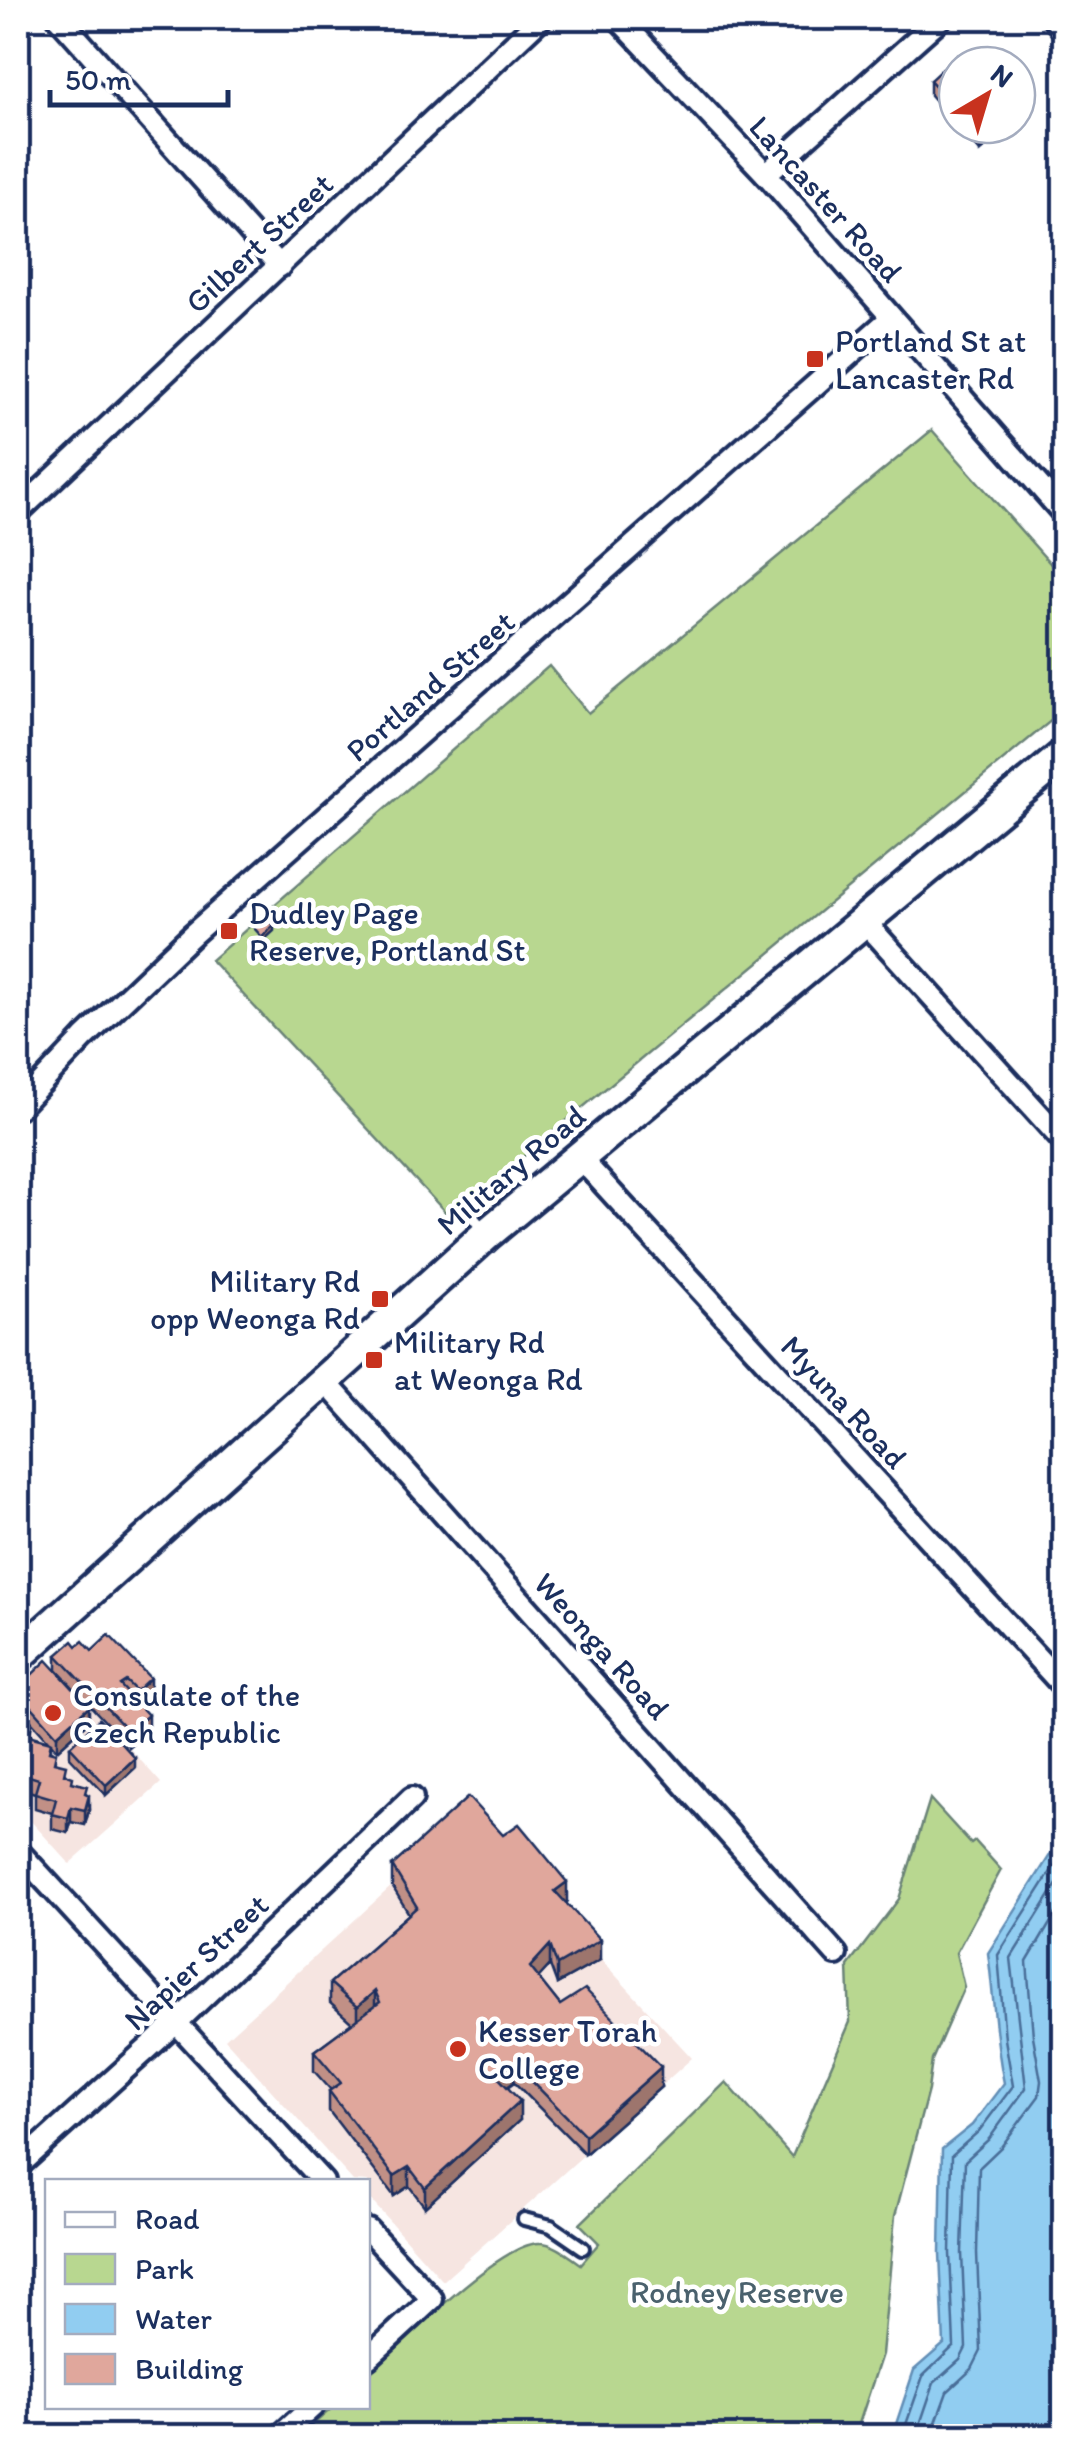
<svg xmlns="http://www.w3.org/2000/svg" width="1082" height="2454" viewBox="0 0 1082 2454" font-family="Itim,sans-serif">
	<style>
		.built { fill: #f6e5e1 }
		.green { fill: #b8d790; stroke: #6a8377; stroke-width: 2.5 }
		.water { fill: #91cdf1; stroke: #628eb6; stroke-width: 2.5 }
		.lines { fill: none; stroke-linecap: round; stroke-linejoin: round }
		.shore { stroke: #4a6e99; stroke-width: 2.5 }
		.lane-casing { stroke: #1b2f5e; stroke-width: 18 }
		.street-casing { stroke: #1b2f5e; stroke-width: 28 }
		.secondary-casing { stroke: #1b2f5e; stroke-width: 38 }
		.lane { stroke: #fff; stroke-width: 10 }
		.street { stroke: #fff; stroke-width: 20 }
		.secondary { stroke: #fff; stroke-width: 30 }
		.wall { fill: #c19086; stroke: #1b2f5e; stroke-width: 2.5 }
		.shaded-wall { fill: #9d756d; stroke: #1b2f5e; stroke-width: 2.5 }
		.building { fill: #e0a79c; stroke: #1b2f5e; stroke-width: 2.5 }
		.poi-dot { fill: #c8321e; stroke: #fff; stroke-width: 4 }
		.labels { text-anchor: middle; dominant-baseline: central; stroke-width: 9; stroke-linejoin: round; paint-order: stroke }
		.street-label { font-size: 32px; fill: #1b2f5e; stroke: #fff }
		.poi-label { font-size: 32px; fill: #1b2f5e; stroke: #fff; text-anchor: start }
		.park-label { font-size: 32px; fill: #4a616d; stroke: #fff }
	</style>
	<rect width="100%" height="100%" fill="#fff"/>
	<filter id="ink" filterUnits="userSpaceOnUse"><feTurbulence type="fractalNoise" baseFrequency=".01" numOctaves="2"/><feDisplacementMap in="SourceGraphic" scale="20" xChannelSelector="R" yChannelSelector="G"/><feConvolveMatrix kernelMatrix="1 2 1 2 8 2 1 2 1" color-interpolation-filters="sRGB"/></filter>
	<g filter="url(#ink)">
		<g class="built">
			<path d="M59,1670l102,113 -91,81 -52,-57v-100z"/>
			<path d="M468,1816l224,242 -249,223 -75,-84v-15l-15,-1 -128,-142z"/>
		</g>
		<g class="green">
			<path d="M932,430l132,149v131l-614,507 -239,-257 338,-294 39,47z"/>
			<path d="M930,1799l41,45 4,-3 26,29 -45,83 8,34 -32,73 -4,30 -33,126 -13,138 -27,82h-555l33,-29 35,-1v-31c31,-29 132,-133 172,-132 15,0 29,13 41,21l18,-21 -19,-19 146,-142 66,75 58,-135 -2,-56 51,-67z"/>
		</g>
		<path class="water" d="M1064,1833v603h-172l22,-66 30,-26 -4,-91 2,-104 30,-24 32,-42c-9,-43 -10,-86 -16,-130z"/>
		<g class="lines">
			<g class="shore">
				<path d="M902,2436l21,-60 31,-30 -4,-93 2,-98 27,-24 34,-45 -8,-47 -7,-84 66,-104"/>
				<path d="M916,2436l18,-53 26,-23 6,-12 -4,-95 3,-92 24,-22 37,-51 -15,-130 53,-85"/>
				<path d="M931,2436l16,-44 25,-23 9,-18 -4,-98 2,-85 22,-21 38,-51 2,-15 -8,-45 -6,-74 37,-62"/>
			</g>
			<g class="lane-casing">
				<g id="lane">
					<path d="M467,1210l18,22"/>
					<path d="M524,2219l27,7 32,22"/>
				</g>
			</g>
			<g class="street-casing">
				<g id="street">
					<path d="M59,18l221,248"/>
					<path d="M618,18l148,156 298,340"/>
					<path d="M1053,18l11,12"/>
					<path d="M766,174l175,-156"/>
					<path d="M18,512l523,-494"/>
					<path d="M865,922l199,220"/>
					<path d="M18,1108l66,-70 109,-104 698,-616"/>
					<path d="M579,1157l485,530"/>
					<path d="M323,1379l513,575"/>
					<path d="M18,1851l305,331"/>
					<path d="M18,2166l158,-143 236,-225"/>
					<path d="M368,2230l64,69 -64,59"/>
					<path d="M280,2436l33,-30"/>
				</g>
			</g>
			<g class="secondary-casing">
				<path id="secondary" d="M18,1656l469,-422 577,-479"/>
			</g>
			<use href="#lane" class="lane"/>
			<use href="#street" class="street"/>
			<use href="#secondary" class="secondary"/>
		</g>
		<g class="wall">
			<path d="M957,65v60h51v2l-28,25 -50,-57v-15z"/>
			<path d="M77,1646l15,5 58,42 -12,11 10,26 -19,17 -72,-77v-15z"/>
			<path d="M18,1688l71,33 -32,29 -6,-7v8l5,11 17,21 14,11 2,16 -4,15 -14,-3 -3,11 -16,-4v-16l-17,-5v-15l-16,-5 -1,-70 6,5 8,13 17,5 -31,-35z"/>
			<path d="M70,1746l65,22 -29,27 -36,-38z"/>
			<path d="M392,1866l175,36 -1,1 34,57 -43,24 -7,-19 -12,13 22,27 101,82 -76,67 -71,-72 -7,5 13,33 -95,87 -16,-21 -15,10 -65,-85v-20l2,-1 -17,-19v-20l38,-28 -22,-20v-20l79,-69 -17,-28z"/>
		</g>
		<g class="shaded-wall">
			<path d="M993,125h15v2l-28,25v-15z"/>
			<path d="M274,925v6l-12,11v-5z"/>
			<path d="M150,1678v15l-14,13v-15z"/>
			<path d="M89,1706v15l-32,29v-15z"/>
			<path d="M148,1715v15l-19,17v-15z"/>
			<path d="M135,1758v10l-29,27v-10z"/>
			<path d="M89,1795v15l-4,15v-15z"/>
			<path d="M71,1807v15l-3,11v-15z"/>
			<path d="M567,1882v20l-12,9v-20z"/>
			<path d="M600,1940v20l-43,24v-19z"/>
			<path d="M550,1945v20l-20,22v-20z"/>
			<path d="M375,1991v20l-18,16v-20z"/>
			<path d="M514,2063v19l-18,13v-20z"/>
			<path d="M661,2067v20l-76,67v-19z"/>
			<path d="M520,2101v19l-95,87v-19z"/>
			<path d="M409,2167v19l-15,10v-20z"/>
		</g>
		<g class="building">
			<path d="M957,55l9,10h-9v45l-27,-30z"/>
			<path d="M970,125h23l-13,12z"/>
			<path d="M266,917l8,8 -12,12 -8,-9z"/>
			<path d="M109,1635l41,43 -14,13 -10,-10 -6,4 28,30 -19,17 -72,-77 16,-14 4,5 6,-5 9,10z"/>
			<path d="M47,1660l42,46 -32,29 -39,-44v-3z"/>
			<path d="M18,1718l6,1 -1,4 9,2 -3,11 22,6 -2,9 7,2 -2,9 12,3 -2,9 9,3 -1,5 15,4 -2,7 4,2 -4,15 -14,-3 -3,11 -16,-4 4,-15 -21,-6 4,-14 -20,-6 4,-14 -5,-1z"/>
			<path d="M99,1719l36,39 -29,27 -36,-39z"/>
			<path d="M468,1797l35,38 16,-11 48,58 -12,9 45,49 -43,25 -7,-20 -20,22 30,38 25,-16 76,78 -76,68 -71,-72 -18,12 24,26 -95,87 -16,-21 -15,9 -65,-85 12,-8 -27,-32 66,-49 -5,-11 -18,16 -27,-24 87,-76 -25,-41z"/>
		</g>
	</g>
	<g class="poi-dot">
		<rect x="805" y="349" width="20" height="20" rx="5"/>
		<rect x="219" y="921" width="20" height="20" rx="5"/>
		<rect x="370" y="1289" width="20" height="20" rx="5"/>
		<rect x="364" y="1350" width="20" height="20" rx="5"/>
		<circle cx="53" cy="1713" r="10"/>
		<circle cx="458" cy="2049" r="10"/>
	</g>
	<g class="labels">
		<g class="street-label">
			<text transform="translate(826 199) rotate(48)">Lancaster Road</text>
			<text transform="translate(259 243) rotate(-43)">Gilbert Street</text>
			<text transform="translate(430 686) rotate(-41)">Portland Street</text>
			<text transform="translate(511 1170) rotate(-40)">Military Road</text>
			<text transform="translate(844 1402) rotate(47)">Myuna Road</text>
			<text transform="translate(602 1646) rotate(48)">Weonga Road</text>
			<text transform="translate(196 1962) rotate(-43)">Napier Street</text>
		</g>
		<g class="poi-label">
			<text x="835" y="341">Portland St at<tspan x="835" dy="37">Lancaster Rd</tspan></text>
			<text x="249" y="913">Dudley Page<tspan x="249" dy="37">Reserve, Portland St</tspan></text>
			<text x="360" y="1281" text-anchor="end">Military Rd<tspan x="360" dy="37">opp Weonga Rd</tspan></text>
			<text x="394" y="1342">Military Rd<tspan x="394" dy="37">at Weonga Rd</tspan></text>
			<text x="73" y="1695">Consulate of the<tspan x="73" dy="37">Czech Republic</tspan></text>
			<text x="478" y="2031">Kesser Torah<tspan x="478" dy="37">College</tspan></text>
		</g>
		<g class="park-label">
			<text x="737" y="2292">Rodney Reserve</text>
		</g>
	</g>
	<rect width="1082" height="2454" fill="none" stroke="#fff" stroke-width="60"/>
	<rect x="30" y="30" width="1022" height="2394" fill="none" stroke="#1b2f5e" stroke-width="4" filter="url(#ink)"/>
	<rect x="45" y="2179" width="325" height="230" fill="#ffffff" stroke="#a4acbf" stroke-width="2.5"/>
	<rect x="65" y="2212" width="50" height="15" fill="#ffffff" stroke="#a4acbf" stroke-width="2.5"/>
	<text x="135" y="2229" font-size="30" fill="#1b2f5e">Road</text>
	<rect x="65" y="2254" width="50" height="30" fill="#b8d790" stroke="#a4acbf" stroke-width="2.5"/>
	<text x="135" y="2279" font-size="30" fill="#1b2f5e">Park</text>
	<rect x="65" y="2304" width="50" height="30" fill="#91cdf1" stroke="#a4acbf" stroke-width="2.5"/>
	<text x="135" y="2329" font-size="30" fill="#1b2f5e">Water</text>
	<rect x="65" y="2354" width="50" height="30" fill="#e0a79c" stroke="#a4acbf" stroke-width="2.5"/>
	<text x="135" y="2379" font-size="30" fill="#1b2f5e">Building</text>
	<g transform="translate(987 95) rotate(38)"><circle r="48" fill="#ffffff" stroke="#a4acbf" stroke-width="2.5"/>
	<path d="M0-8L18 38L0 25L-18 38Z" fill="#c8321e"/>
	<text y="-15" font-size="28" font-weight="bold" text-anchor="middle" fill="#1b2f5e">N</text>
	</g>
	<path d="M50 90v15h178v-15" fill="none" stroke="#1b2f5e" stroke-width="5"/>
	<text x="65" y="90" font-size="30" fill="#1b2f5e" stroke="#ffffff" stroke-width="8" paint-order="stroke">50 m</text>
</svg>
